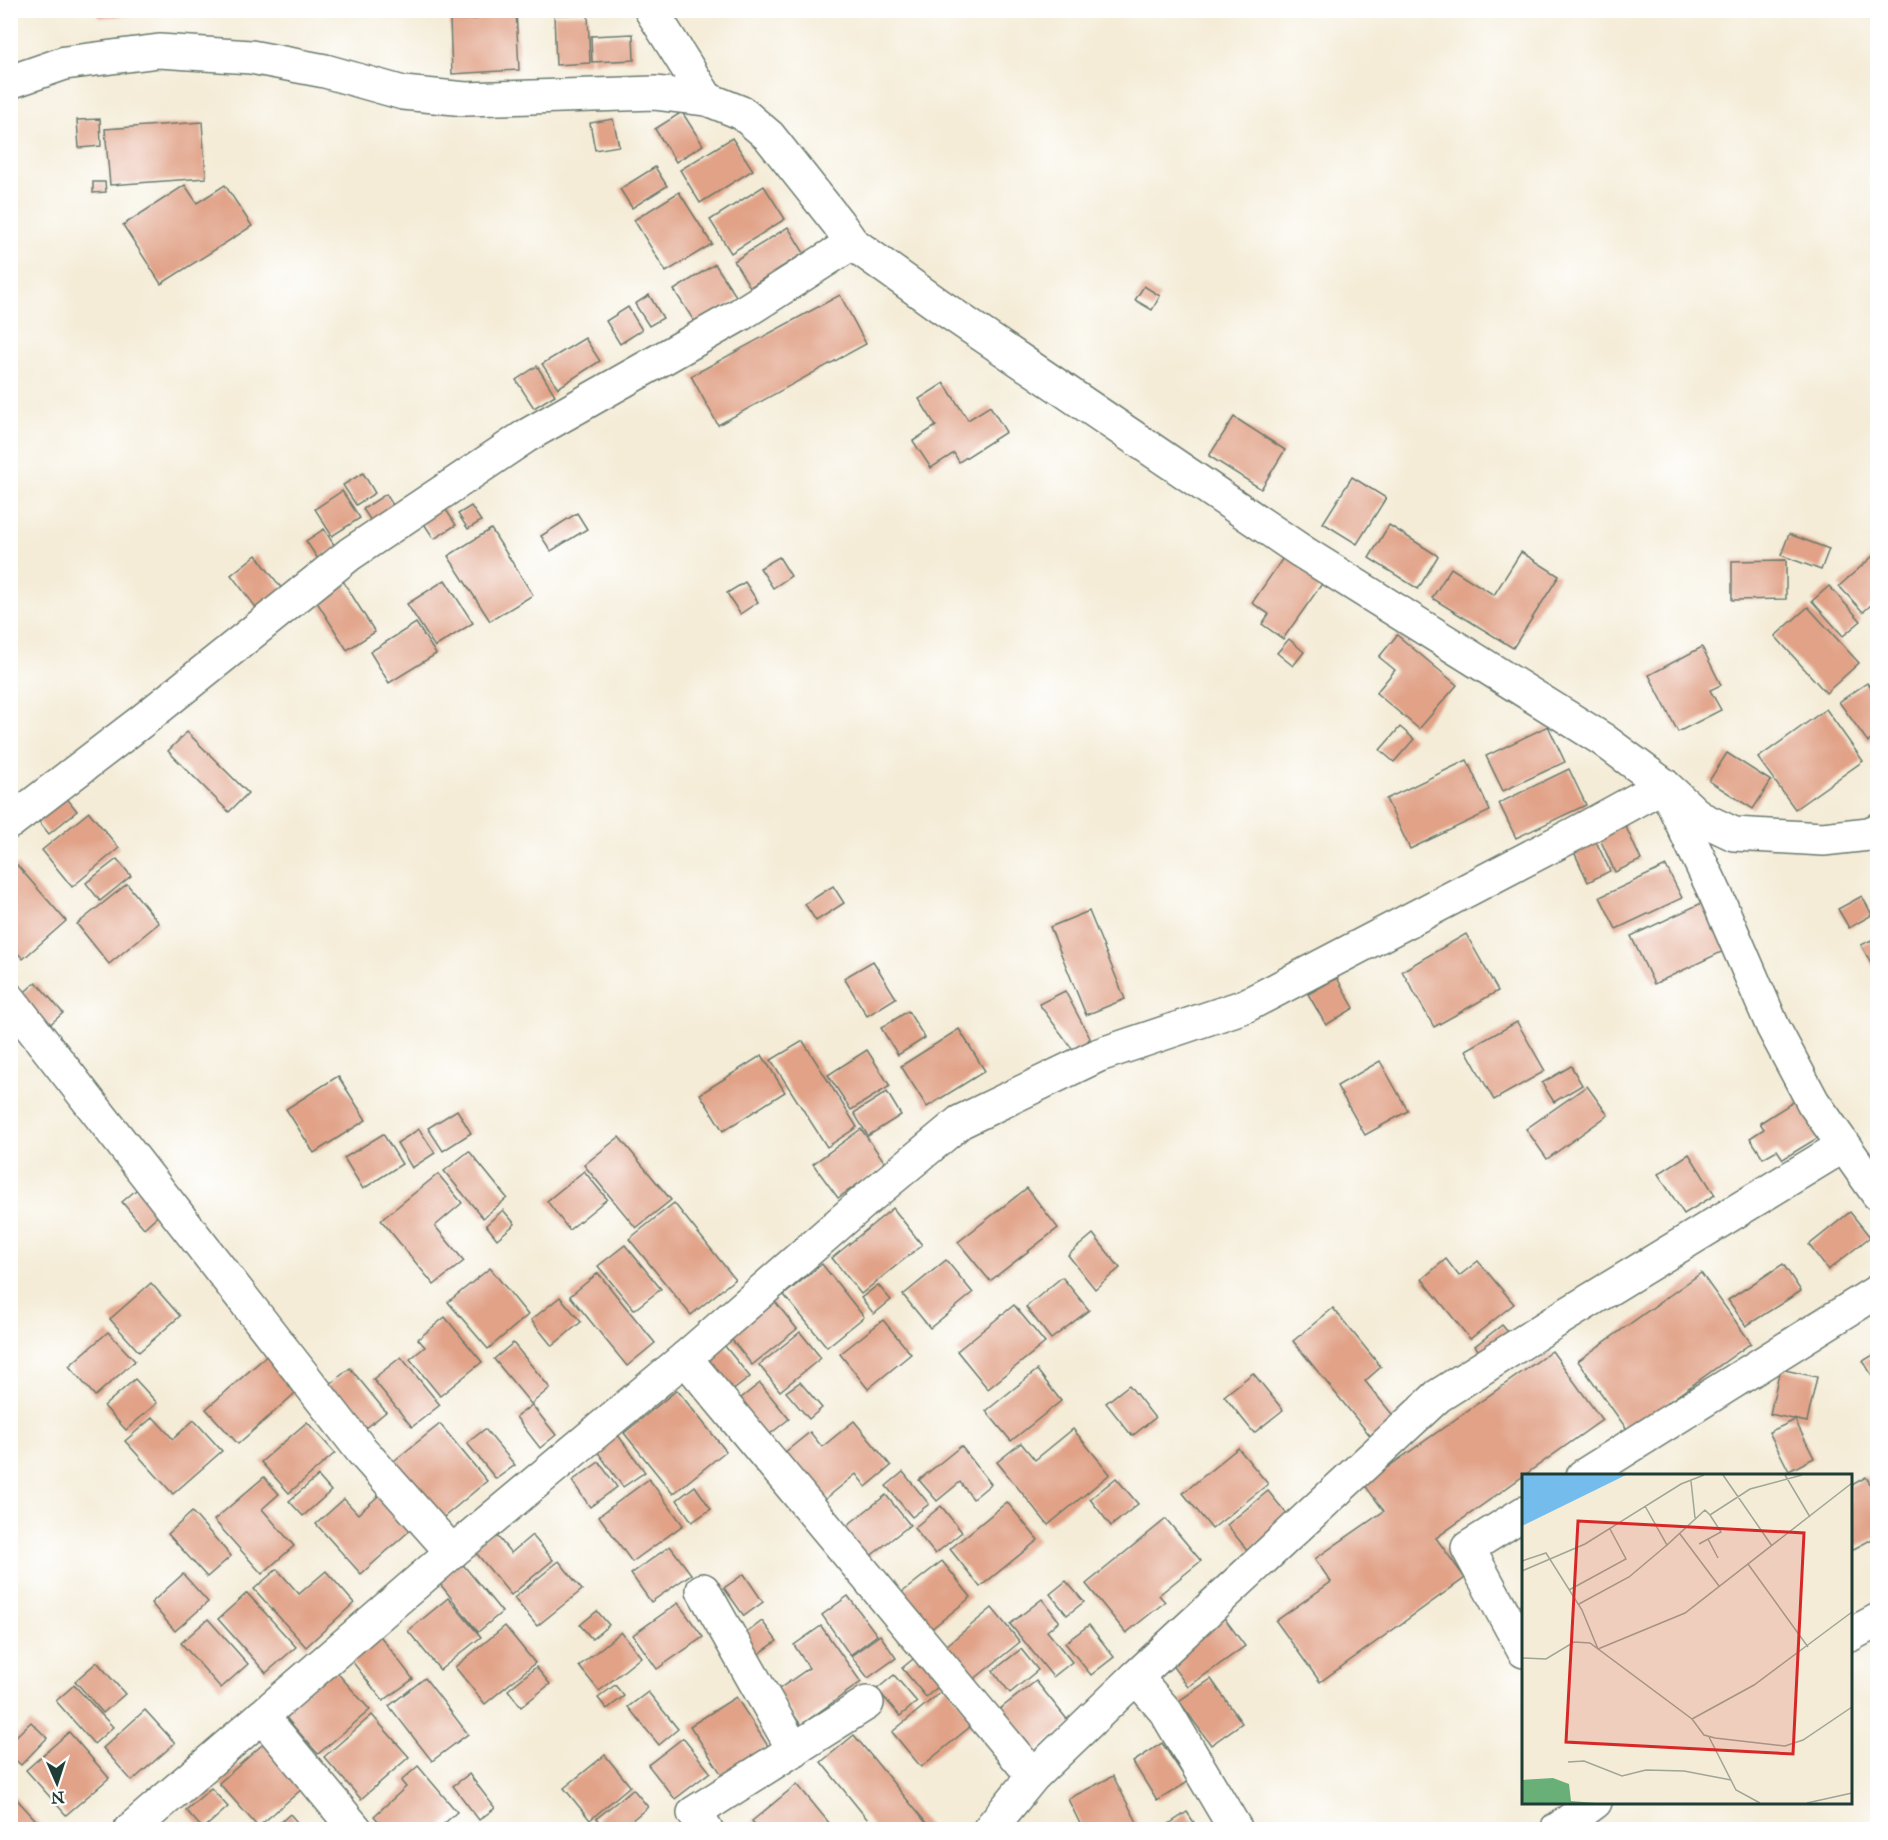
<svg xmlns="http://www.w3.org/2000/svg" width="1888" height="1840" viewBox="0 0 1888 1840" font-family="'IM FELL Great Primer',serif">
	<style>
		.building { fill: #e1a287 }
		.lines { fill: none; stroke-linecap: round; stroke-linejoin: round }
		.minor-casing { stroke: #6a7a6d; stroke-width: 36 }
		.minor { stroke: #fff; stroke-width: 33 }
		.inset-road { fill: none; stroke: #9fa696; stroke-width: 1.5 }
		.view { fill: #d62828; fill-opacity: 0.15; stroke: #d62828; stroke-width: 3 }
		.inset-edge { fill: none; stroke: #1f3d34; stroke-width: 3 }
	</style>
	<rect width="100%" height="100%" fill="#fff"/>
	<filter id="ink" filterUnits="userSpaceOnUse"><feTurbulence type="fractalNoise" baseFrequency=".0167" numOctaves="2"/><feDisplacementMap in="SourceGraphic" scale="12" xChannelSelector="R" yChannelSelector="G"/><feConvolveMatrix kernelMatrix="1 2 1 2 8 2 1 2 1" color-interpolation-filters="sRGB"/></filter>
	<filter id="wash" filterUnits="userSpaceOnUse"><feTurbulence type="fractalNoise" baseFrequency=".008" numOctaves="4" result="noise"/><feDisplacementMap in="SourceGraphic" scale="24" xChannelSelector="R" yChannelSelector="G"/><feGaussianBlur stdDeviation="1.35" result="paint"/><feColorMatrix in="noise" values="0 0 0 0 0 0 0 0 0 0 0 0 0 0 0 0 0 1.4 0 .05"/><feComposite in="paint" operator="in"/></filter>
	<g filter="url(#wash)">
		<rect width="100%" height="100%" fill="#f4ecd7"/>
		<g id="blocks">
			<g class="building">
				<path d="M98,10h36l1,5 -37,3z"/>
				<path d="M477,10h39l3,60 -67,4 -2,-54 27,-1z"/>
				<path d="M588,14l2,49 -34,2 -2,-50z"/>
				<path d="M633,34l1,26 -42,2 -1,-26z"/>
				<path d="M682,112l21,33 -27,17 -21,-33z"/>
				<path d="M100,119l1,27 -22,2 -2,-28z"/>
				<path d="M613,119l6,27 -24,4 -5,-27z"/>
				<path d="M202,122l4,56 -96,7 -5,-56z"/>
				<path d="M732,138l21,32 -53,33 -20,-33z"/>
				<path d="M655,167l12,19 -35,22 -12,-19z"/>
				<path d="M93,182h12l1,10 -13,1z"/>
				<path d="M185,185l12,18 28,-18 27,41 -91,58 -38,-59z"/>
				<path d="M764,186l21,33 -54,34 -21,-33z"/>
				<path d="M679,192l33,52 -46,28 -32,-52z"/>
				<path d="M788,227l16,26 -54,34 -16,-26z"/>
				<path d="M715,264l23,35 -42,25 -22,-34z"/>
				<path d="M1144,286l16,10 -8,14 -17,-10z"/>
				<path d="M649,295l14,23 -14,8 -14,-22z"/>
				<path d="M840,295l26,49 -148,81 -27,-49z"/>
				<path d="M628,307l14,23 -22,14 -14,-23z"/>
				<path d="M585,338l15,23 -42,27 -16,-24z"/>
				<path d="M537,366l18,29 -21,13 -18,-28z"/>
				<path d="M944,383l24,37 22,-14 16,26 -47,30 -5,-9 -23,15 -18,-27 23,-15 -17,-27z"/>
				<path d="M1234,417l51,33 -24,39 -52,-33z"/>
				<path d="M363,473l12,20 -19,12 -13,-20z"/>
				<path d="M1352,477l34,21 -29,46 -34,-21z"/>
				<path d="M342,491l18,27 -28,18 -17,-27z"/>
				<path d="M386,494l10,16 -23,14 -10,-15z"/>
				<path d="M439,499l17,26 -22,14 -17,-26z"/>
				<path d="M471,506l10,15 -13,8 -10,-15z"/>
				<path d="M577,513l10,16 -36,22 -10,-15z"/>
				<path d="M1389,525l49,31 -20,33 -49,-31z"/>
				<path d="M324,529l12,19 -18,11 -12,-18z"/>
				<path d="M491,529l42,66 -43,26 -42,-65z"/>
				<path d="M1789,534l40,15 -8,21 -40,-15z"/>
				<path d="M1521,552l38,24 -46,72 -81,-50 19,-30 43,27z"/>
				<path d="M256,555l27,35 -25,20 -27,-35z"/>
				<path d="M1285,555l39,26 -41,58 -21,-15 7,-10 -17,-11z"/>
				<path d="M1873,556l5,4v39l-15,13 -24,-26z"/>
				<path d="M779,557l12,19 -18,12 -13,-20z"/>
				<path d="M1786,560v39l-54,1v-39z"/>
				<path d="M445,580l28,43 -38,24 -28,-43z"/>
				<path d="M343,581l32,51 -28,18 -32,-51z"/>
				<path d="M745,582l13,20 -18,12 -13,-21z"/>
				<path d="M1829,586l32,35 -18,15 -31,-35z"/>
				<path d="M1808,607l51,56 -33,30 -51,-57z"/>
				<path d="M416,623l20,31 -47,29 -19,-31z"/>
				<path d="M1397,635l60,50 -38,44 -43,-36 19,-23 -16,-13z"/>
				<path d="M1289,639l15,13 -11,14 -16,-13z"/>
				<path d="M1702,647l19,38 -11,5 11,20 -43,22 -29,-57z"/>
				<path d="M1867,683l11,14v38l-10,7 -29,-40z"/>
				<path d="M1826,709l37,52 -68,48 -37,-51z"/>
				<path d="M1548,726l17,36 -62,29 -17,-35z"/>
				<path d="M1400,727l14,12 -20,23 -14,-12z"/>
				<path d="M187,732l61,61 -19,19 -61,-61z"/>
				<path d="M1727,753l44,28 -18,28 -44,-28z"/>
				<path d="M1467,760l23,51 -80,38 -24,-50z"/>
				<path d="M1569,769l17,36 -70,33 -17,-35z"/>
				<path d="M61,791l16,20 -28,23 -16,-20z"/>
				<path d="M89,812l30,36 -47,39 -30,-37z"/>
				<path d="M1621,816l20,44 -26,12 -20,-44z"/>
				<path d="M1591,831l19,40 -22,11 -19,-41z"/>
				<path d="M117,859l14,17 -31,25 -14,-18z"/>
				<path d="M17,865l49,56 -43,38 -13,-15v-73z"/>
				<path d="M1666,866l16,32 -66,31 -16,-32z"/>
				<path d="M127,884l32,39 -50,41 -32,-40z"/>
				<path d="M833,886l11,17 -28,18 -11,-17z"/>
				<path d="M1862,896l10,19 -23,13 -11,-19z"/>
				<path d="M1706,901l22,48 -74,35 -23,-48z"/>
				<path d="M1089,911l36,88 -39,16 -36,-88z"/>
				<path d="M1466,934l32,57 -64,36 -32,-56z"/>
				<path d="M1878,937v38l-17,-30z"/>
				<path d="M873,961l23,37 -29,18 -23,-38z"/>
				<path d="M1337,978l17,30 -28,17 -18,-31z"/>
				<path d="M36,982l27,31 -17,15 -27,-31z"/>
				<path d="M1065,991l25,47 -13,17 -38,-51z"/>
				<path d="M908,1011l17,27 -27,17 -17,-27z"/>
				<path d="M1517,1022l28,49 -51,29 -28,-50z"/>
				<path d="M959,1029l26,42 -58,36 -26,-41z"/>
				<path d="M803,1041l54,86 -30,20 -56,-87z"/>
				<path d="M867,1050l23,36 -39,24 -23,-35z"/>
				<path d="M762,1055l23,37 -62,39 -23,-37z"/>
				<path d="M1380,1061l28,50 -43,24 -28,-49z"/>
				<path d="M1571,1066l11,19 -28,17 -12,-19z"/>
				<path d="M338,1076l28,44 -52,33 -28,-44z"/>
				<path d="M1587,1086l21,29 -61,44 -21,-30z"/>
				<path d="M887,1092l14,23 -33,21 -14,-23z"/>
				<path d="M1801,1097l23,37 -41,25 -6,-9 -14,8 -13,-20 14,-9 -4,-6z"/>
				<path d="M457,1110l14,23 -28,18 -15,-23z"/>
				<path d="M419,1129l16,24 -23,15 -15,-25z"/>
				<path d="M861,1129l25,35 -48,34 -25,-34z"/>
				<path d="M383,1134l19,30 -39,25 -19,-31z"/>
				<path d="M619,1137l52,63 -35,28 -52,-63z"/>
				<path d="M469,1151l38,47 -24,20 -39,-47z"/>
				<path d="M1689,1154l26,41 -31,19 -26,-40z"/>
				<path d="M584,1171l23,28 -38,31 -22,-29z"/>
				<path d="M438,1174l24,29 -27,23 29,35 -30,24 -53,-65z"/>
				<path d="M143,1184l22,25 -21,19 -22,-26z"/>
				<path d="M1027,1188l31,40 -68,53 -32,-39z"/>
				<path d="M674,1203l61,76 -44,36 -62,-76z"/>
				<path d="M893,1208l29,37 -61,49 -29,-36z"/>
				<path d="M503,1210l12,14 -18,15 -11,-14z"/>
				<path d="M1850,1212l20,25 -42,33 -19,-25z"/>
				<path d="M1093,1234l27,34 -25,21 -27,-34z"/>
				<path d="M625,1245l36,44 -27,21 -36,-44z"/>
				<path d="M1446,1259l13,17 19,-15 36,43 -44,35 -48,-60z"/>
				<path d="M946,1260l27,33 -43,35 -27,-33z"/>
				<path d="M822,1264l42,53 -37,30 -43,-52z"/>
				<path d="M1783,1264l18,27 -55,35 -18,-26z"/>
				<path d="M490,1268l38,47 -40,34 -40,-47z"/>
				<path d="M598,1273l57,70 -28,23 -57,-70z"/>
				<path d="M1701,1273l50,70 -123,88 -50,-70z"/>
				<path d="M1062,1277l27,33 -38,29 -25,-32z"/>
				<path d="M151,1283l29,33 -41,36 -29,-33z"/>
				<path d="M878,1285l13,15 -17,14 -13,-16z"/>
				<path d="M560,1297l21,25 -29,24 -21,-26z"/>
				<path d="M773,1299l24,30 -45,36 -24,-30z"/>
				<path d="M1014,1305l31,38 -57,46 -31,-38z"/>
				<path d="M1333,1308l48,59 -16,14 31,38 -24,19 -79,-97z"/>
				<path d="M445,1317l37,45 -42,34 -30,-37 15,-12 -7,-8z"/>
				<path d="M883,1320l28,34 -43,35 -28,-35z"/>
				<path d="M1502,1325l12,14 -27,22 -12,-15z"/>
				<path d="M108,1332l27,29 -40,35 -26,-30z"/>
				<path d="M800,1332l21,26 -41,33 -21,-26z"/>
				<path d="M513,1343l37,45 -19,16 -37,-45z"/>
				<path d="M724,1345l26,32 -24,19 -25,-32z"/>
				<path d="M1552,1351l50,69 -166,118 29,40 -145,104 -44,-61 55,-39 -16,-23 69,-48 -20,-27z"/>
				<path d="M271,1352l31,35 -64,57 -32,-35z"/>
				<path d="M1878,1352v33l-15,-24z"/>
				<path d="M401,1357l39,48 -28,22 -39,-48z"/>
				<path d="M350,1368l36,44 -26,21 -36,-44z"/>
				<path d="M1780,1369l37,8 -10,45 -37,-8z"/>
				<path d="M1037,1370l24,31 -50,40 -25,-30z"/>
				<path d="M1253,1373l30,37 -29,23 -30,-37z"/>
				<path d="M135,1379l22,24 -31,27 -22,-24z"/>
				<path d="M800,1382l22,26 -13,11 -23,-27z"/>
				<path d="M760,1383l29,36 -29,23 -29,-36z"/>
				<path d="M1129,1385l26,33 -23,18 -26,-33z"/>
				<path d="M677,1390l49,61 -53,43 -49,-61z"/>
				<path d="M532,1405l24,30 -16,13 -24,-31z"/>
				<path d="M153,1417l20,22 21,-19 28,31 -49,43 -48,-53z"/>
				<path d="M1795,1420l19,38 -25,13 -20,-39z"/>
				<path d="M854,1421l37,45 -25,21 -10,-13 -38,31 -39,-48 31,-25 12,15z"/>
				<path d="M307,1422l28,31 -46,40 -28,-31z"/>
				<path d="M440,1424l47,57 -49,41 -48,-58z"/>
				<path d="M485,1429l30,36 -19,14 -29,-36z"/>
				<path d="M1073,1429l37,45 -62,51 -51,-63 24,-19 14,17z"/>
				<path d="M615,1431l30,41 -22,15 -29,-40z"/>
				<path d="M961,1446l30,38 -18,15 -13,-17 -23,19 -18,-21z"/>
				<path d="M1238,1448l30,36 -56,45 -29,-36z"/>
				<path d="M599,1462l18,25 -27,20 -18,-26z"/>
				<path d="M903,1472l26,32 -17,13 -26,-31z"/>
				<path d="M318,1476l13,15 -28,25 -14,-15z"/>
				<path d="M264,1477l15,17 -17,15 32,37 -32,28 -48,-54z"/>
				<path d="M1866,1477l12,20v39l-28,15v-65z"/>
				<path d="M1116,1478l22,26 -27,22 -21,-27z"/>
				<path d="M649,1479l34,46 -51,37 -33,-46z"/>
				<path d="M695,1486l16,23 -19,13 -15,-22z"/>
				<path d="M384,1491l31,35 -54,48 -45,-50 28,-25 14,15z"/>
				<path d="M1268,1491l22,27 -42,33 -21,-26z"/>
				<path d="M886,1495l24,30 -46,36 -24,-30z"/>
				<path d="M1007,1502l31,38 -58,47 -30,-38z"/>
				<path d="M941,1506l21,26 -27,22 -21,-26z"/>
				<path d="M192,1512l39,44 -24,21 -39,-43z"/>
				<path d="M1166,1519l35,42 -42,34 6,7 -39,31 -40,-49z"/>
				<path d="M493,1531l18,22 21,-18 21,25 -42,35 -39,-47z"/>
				<path d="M670,1546l21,28 -40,28 -20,-28z"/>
				<path d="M460,1561l42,51 -24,20 -41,-52z"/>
				<path d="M559,1561l23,29 -45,36 -23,-28z"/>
				<path d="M942,1561l29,36 -41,33 -30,-36z"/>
				<path d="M277,1569l22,25 27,-23 28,32 -48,44 -52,-58z"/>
				<path d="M183,1574l25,28 -33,29 -24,-28z"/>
				<path d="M744,1574l19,28 -19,14 -20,-28z"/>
				<path d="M1066,1581l18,21 -17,13 -17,-21z"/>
				<path d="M247,1593l49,54 -30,26 -48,-54z"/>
				<path d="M848,1596l29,39 -27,20 -28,-40z"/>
				<path d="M448,1598l33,39 -41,33 -32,-39z"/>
				<path d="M1042,1599l17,22 -12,10 25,31 -19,15 -43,-53z"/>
				<path d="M678,1603l25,34 -46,32 -24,-34z"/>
				<path d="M992,1608l28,34 -52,42 -27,-34z"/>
				<path d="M597,1611l12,14 -17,14 -12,-14z"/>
				<path d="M1222,1615l23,31 -57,41 -23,-31z"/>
				<path d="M208,1619l40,45 -27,24 -40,-45z"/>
				<path d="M762,1621l15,20 -21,15 -15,-19z"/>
				<path d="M1089,1625l25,32 -23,18 -26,-32z"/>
				<path d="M505,1626l30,37 -50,41 -30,-37z"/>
				<path d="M821,1626l40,56 -60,43 -25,-34 33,-23 -15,-23z"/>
				<path d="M621,1632l20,25 -42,34 -20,-25z"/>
				<path d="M378,1633l35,46 -30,22 -35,-45z"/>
				<path d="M880,1635l16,23 -28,20 -17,-22z"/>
				<path d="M1021,1649l17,21 -28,23 -17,-22z"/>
				<path d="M923,1651l24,28 -21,18 -24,-29z"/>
				<path d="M97,1662l28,32 -22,19 -28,-32z"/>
				<path d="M536,1667l14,17 -29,23 -13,-17z"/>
				<path d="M333,1668l37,42 -52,44 -37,-42z"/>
				<path d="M894,1675l23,27 -17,14 -23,-27z"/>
				<path d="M425,1678l43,56 -36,27 -43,-55z"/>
				<path d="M1211,1679l31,44 -31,22 -32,-44z"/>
				<path d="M1036,1681l34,42 -43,35 -35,-43z"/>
				<path d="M74,1685l39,42 -19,17 -38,-43z"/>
				<path d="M615,1685l9,11 -17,13 -9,-11z"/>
				<path d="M947,1687l29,35 -55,45 -29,-35z"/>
				<path d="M648,1692l30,37 -19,16 -31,-38z"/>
				<path d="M736,1697l32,49 -46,29 -32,-49z"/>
				<path d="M145,1710l30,33 -43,38 -29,-33z"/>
				<path d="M372,1715l37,42 -48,42 -37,-42z"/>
				<path d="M31,1722l16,16 -26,27 -11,-10v-13z"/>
				<path d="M69,1732l40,46 -43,37 -40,-45z"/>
				<path d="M854,1735l78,95h-56l-55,-68z"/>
				<path d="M271,1737l39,45 -52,45 -39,-44z"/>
				<path d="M683,1738l27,34 -35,27 -27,-34z"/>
				<path d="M1162,1743l26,39 -31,19 -24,-39z"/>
				<path d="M605,1755l25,31 -40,34 -26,-32z"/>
				<path d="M418,1766l39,46 -20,18h-51l-12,-14 32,-29 -5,-6z"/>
				<path d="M469,1774l26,34 -16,12 -26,-34z"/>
				<path d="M1113,1776l27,52 -57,2 -15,-31z"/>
				<path d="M797,1784l38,46h-76l-7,-9z"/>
				<path d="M211,1788l17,19 -25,22 -17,-19z"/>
				<path d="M633,1789l15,18 -28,23h-13l-10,-12z"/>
				<path d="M10,1792l35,38h-35z"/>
				<path d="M1187,1812l12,18h-39z"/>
				<path d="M290,1814l14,16h-32z"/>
			</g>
		</g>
	</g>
	<g filter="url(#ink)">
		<use href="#blocks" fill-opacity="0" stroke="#6a7a6d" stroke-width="1.5"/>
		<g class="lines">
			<g class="minor-casing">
				<g id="minor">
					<path d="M651,10l56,89"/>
					<path d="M10,82l55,-19 94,-12 92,6 74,14 78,22 63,6 189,-6 52,6 35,14 27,23 69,87 14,20 88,63 361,245 301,188 62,46 36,33 34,16 89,5 46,-5 9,-4"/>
					<path d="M10,822l132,-101 208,-167 176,-118 215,-122 111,-71"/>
					<path d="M10,1000l352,451 90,101"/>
					<path d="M685,1358l348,418"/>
					<path d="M1583,1476l295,-185"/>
					<path d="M1524,1513l-56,35 56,103"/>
					<path d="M703,1590l91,160"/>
					<path d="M1850,1635l28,-15"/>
					<path d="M1136,1677l302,-281 123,-78 282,-172"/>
					<path d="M262,1716l94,114"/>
					<path d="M130,1830l322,-278 233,-194 181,-158 94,-78 139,-67 146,-49 337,-176 82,-45 52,110 57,132 40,75 65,92"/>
					<path d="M706,1830l-12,-17 173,-110"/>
					<path d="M989,1830l44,-54 103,-99 30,35 70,118"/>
					<path d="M1557,1830l38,-28"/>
				</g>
			</g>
			<use href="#minor" class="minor"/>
		</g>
	</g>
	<g transform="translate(1522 1474)">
		<rect width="330" height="330" fill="#f4ecd7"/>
		<path d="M31,304l16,6 2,17 25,2h-74v-23z" fill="#68b078"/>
		<path d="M0,1h104l-104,51z" fill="#74bcec"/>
		<path class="inset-road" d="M201,1l49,71M263,1l25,42M169,7l4,37M123,32l22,39 38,-35 5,5 40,-26 52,-14M158,60l39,52M186,65l10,19M177,70l22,-12 -11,-17M0,87l24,-8 36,57 16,39 87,-36 167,-130M226,90l60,83M0,97l63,-27 96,-60 23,-9M47,116l57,-31 -16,-30M57,130l50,-27 38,-32M0,184l24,1 28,-17 16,1 102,76 12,16 11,3 70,8 18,-6 49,-33M170,245l62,-34 98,-73M187,263l27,53 24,13M46,288l16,-1 38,15 24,-6 38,1 47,9M285,329l45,-10"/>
		<path class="view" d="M56,47l226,12 -11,221 -227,-12z"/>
		<rect width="330" height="330" class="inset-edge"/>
	</g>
	<rect width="1888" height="1840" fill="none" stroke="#fff" stroke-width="36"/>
	<g transform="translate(57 1783) rotate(177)" stroke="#ffffff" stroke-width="4.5" paint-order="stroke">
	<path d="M0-4.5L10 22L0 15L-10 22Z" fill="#1f3d34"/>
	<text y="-9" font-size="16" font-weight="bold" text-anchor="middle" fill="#1f3d34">N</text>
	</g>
</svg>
